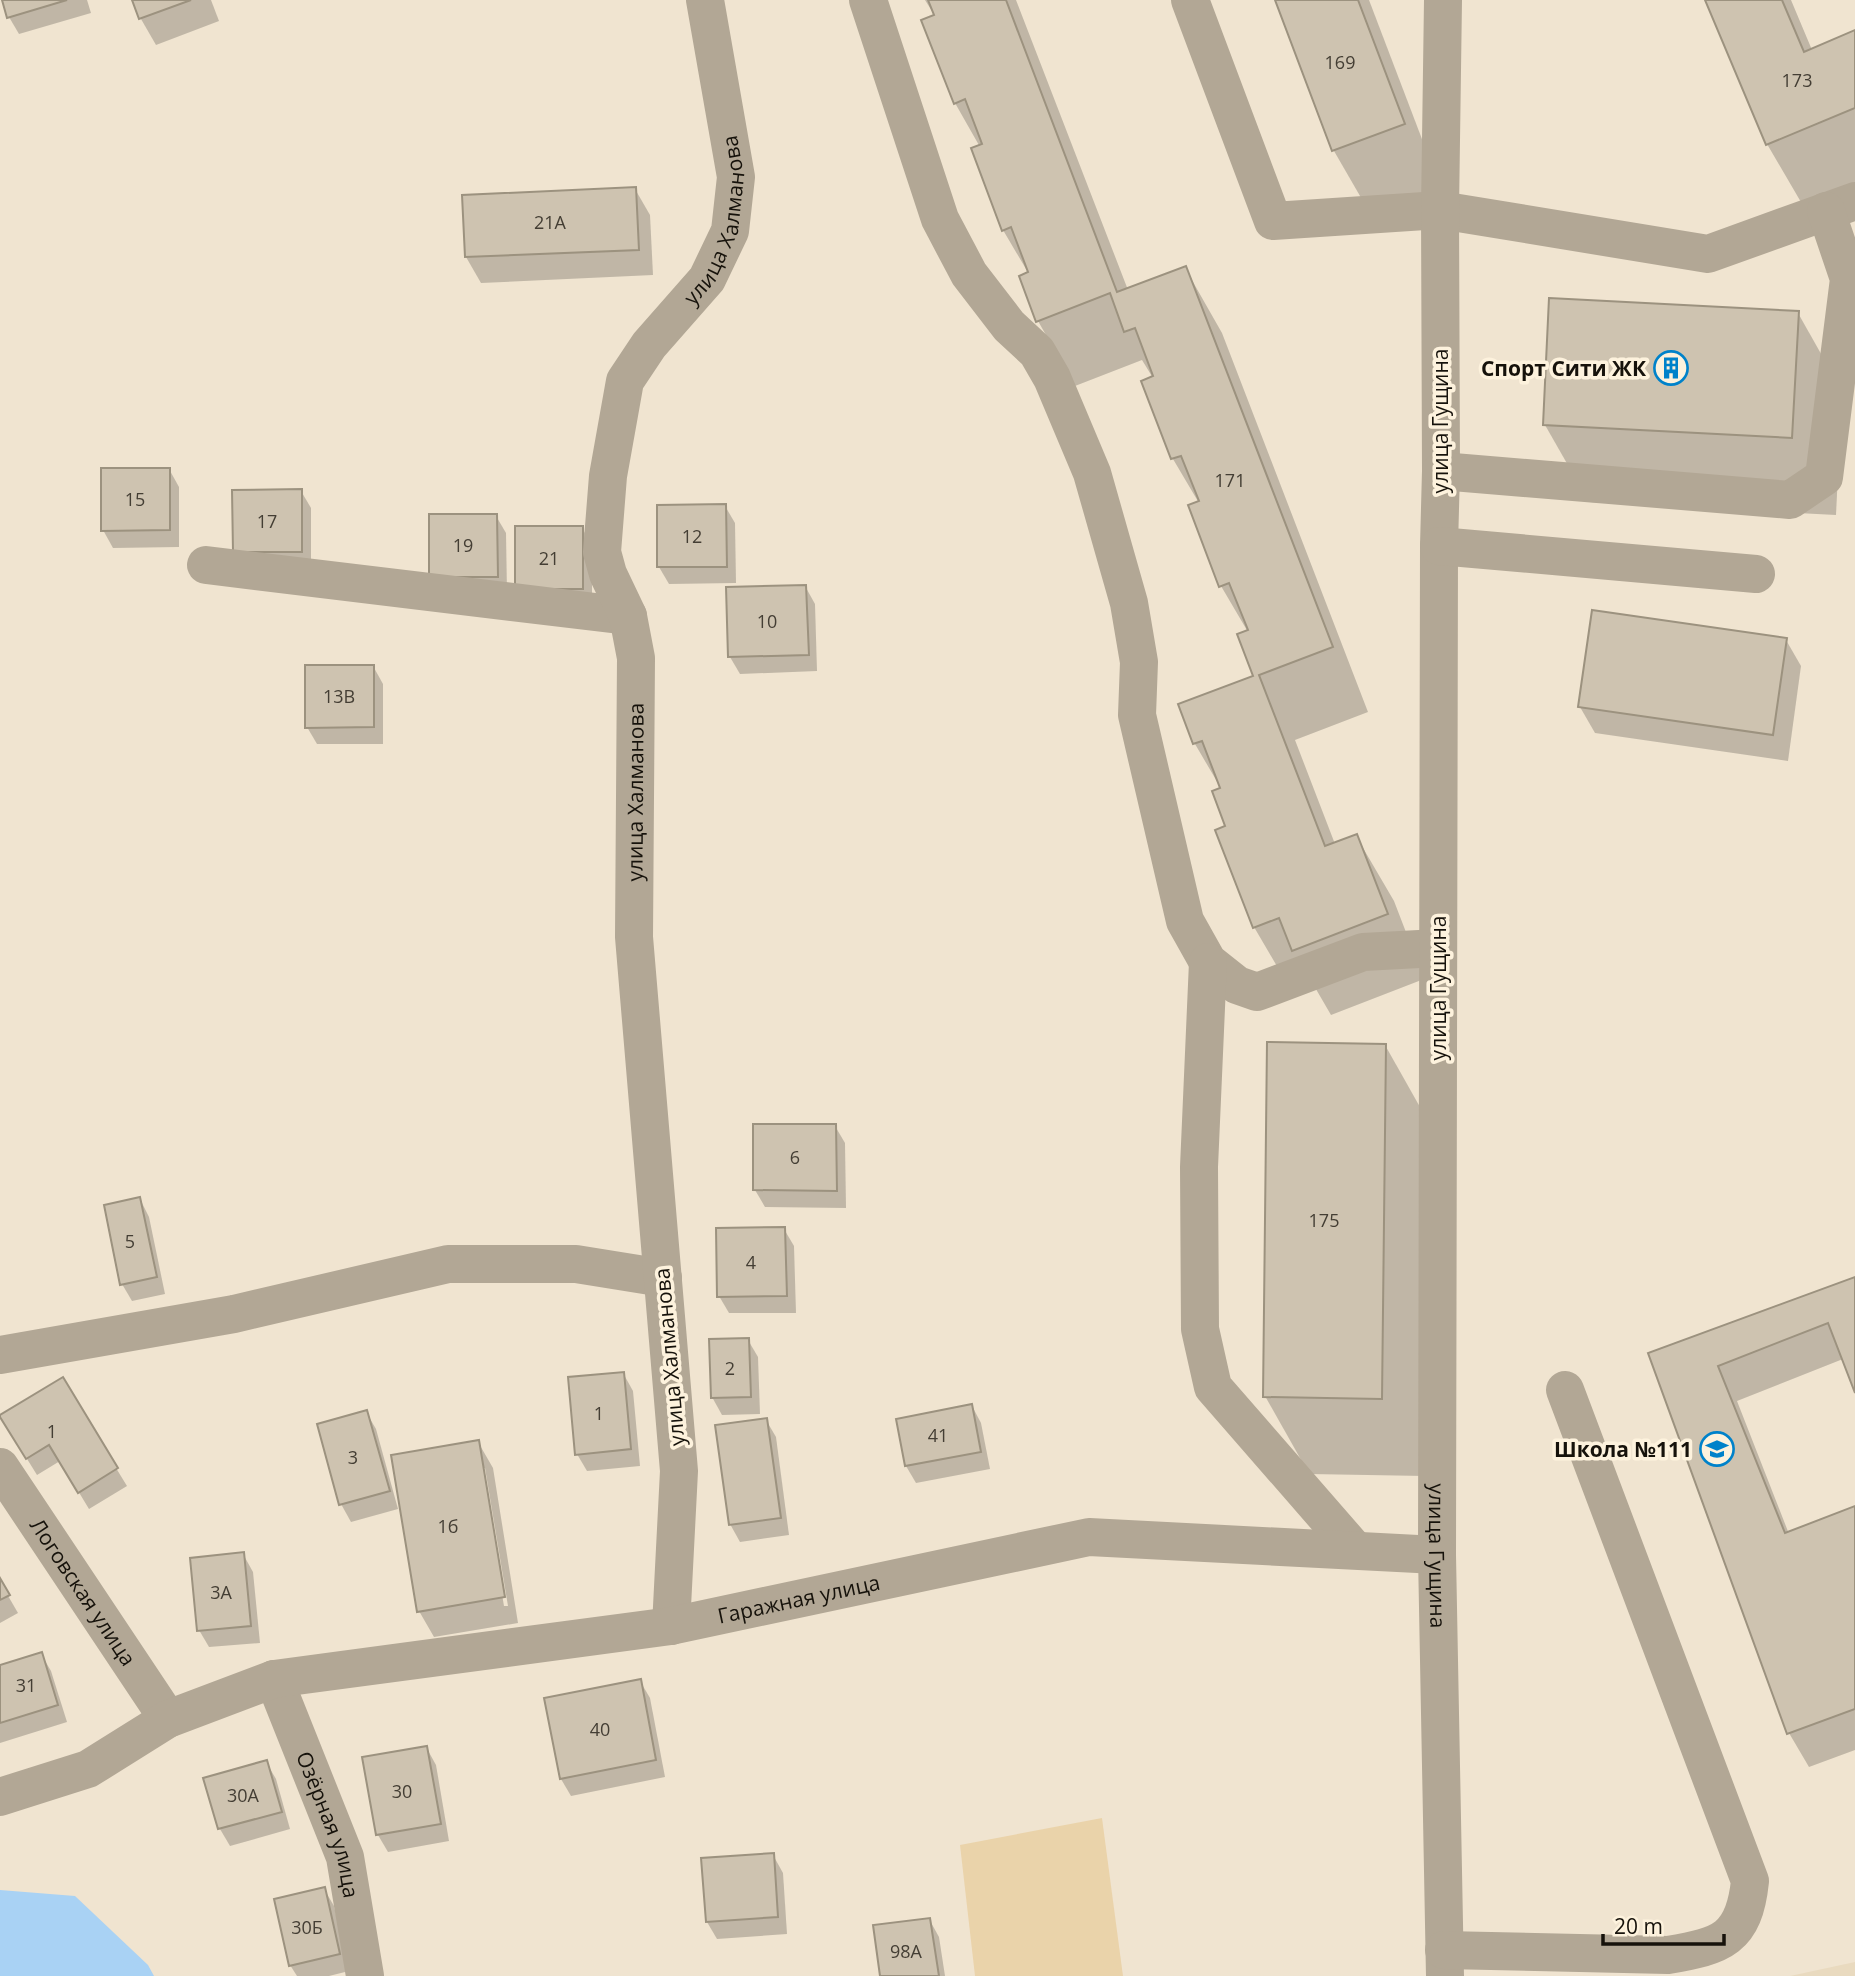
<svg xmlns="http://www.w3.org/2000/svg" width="1855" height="1976" viewBox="0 0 1855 1976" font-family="'Open Sans',sans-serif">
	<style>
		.built { fill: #e9dabf }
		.green { fill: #ead3aa }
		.water { fill: #a9d2f4 }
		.shadow { fill: #0003; fill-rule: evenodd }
		.building { fill: #cec3b0; stroke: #9c927f; stroke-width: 2 }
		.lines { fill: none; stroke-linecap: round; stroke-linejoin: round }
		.minor { stroke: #b2a795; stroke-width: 38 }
		.labels { text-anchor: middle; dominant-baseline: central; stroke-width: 7; stroke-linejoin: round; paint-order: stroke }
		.number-label { font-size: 18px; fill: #443e34 }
		.street-label { font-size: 21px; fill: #16120b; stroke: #fdf2dd }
		.poi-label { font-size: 21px; font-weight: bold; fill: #16120b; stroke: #fdf2dd; text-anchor: end }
	</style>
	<rect width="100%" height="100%" fill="#f0e4d0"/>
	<path class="built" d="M1855,1962v14h-65z"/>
	<path class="green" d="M1102,1818l21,158h-148l-15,-131z"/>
	<path class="water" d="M0,1890l75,6 73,69 6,11h-154z"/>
	<g class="shadow">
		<path d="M4,0h83l4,13 -72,21 -10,-17z"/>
		<path d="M134,0h77l8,21 -63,24 -15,-26z"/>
		<path d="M925,0h91l112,290 57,-22 37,65 146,379 -73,28 40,104 21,-8 38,65 30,78 -93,36 -18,-31 -21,8 -38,-65 -26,-100 -6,-37 -27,-46 -15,-39 75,-28 -7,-45 -27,-46 -31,-79 9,-4 -26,-44 -30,-77 10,-4 -11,-18 -67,26 -37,-65 -9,-47 -26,-44 -23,-83 -25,-44 -20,-87z"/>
		<path d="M1277,0h92l72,189 -70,26 -37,-64z"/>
		<path d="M1707,0h84l21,50 43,-18v156l-50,21 -38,-65z"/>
		<path d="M635,189l15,26 3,60 -172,8 -15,-26z"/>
		<path d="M1798,313l44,78 -6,124 -247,-13 -44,-77z"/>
		<path d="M169,469l10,18v60l-66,1 -10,-18z"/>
		<path d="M301,491l10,17v61h-67z"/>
		<path d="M725,506l10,17 1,60 -67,1 -10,-17z"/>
		<path d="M496,516l10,17 1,60h-66z"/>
		<path d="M582,528l10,17v61h-65z"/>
		<path d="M805,586l10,18 2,67 -77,3 -10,-17 -2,-68z"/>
		<path d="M1786,640l15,26 -13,95 -193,-28 -15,-26z"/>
		<path d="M373,666l10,18v60h-66l-10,-17z"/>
		<path d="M1385,1045l44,78 -4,353 -116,-2 -44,-78z"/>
		<path d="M835,1126l10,17 1,65 -81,-1 -10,-17z"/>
		<path d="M140,1199l9,18 16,77 -33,7 -10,-17z"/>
		<path d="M784,1229l10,17 2,67h-67l-10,-17z"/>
		<path d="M1855,1279v109l-12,-29 -106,42 52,133 66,-26v242l-46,17 -20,-34 -139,-379z"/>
		<path d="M748,1340l10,17 2,57 -38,1 -10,-18z"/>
		<path d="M623,1373l10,18 7,75 -53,5 -10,-17z"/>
		<path d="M62,1380l65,106 -38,23 -29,-48 -23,14 -26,-42z"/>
		<path d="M972,1406l9,17 9,46 -74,14 -10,-17z"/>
		<path d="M366,1412l10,17 22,80 -47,13 -10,-18z"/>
		<path d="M766,1420l10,17 13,98 -49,7 -10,-18z"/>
		<path d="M478,1442l15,26 25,155 -84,14 -15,-26zM481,1468h4l23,138h-4z"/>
		<path d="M243,1554l10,18 7,71 -51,4 -10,-17z"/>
		<path d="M0,1582l18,31 -18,10z"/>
		<path d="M41,1654l10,17 16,51 -67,21v-76z"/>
		<path d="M640,1681l10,17 15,79 -94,19 -10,-17z"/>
		<path d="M426,1747l10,18 13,76 -61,11 -10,-17z"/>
		<path d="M266,1762l10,17 14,50 -60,17 -10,-17 -14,-50z"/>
		<path d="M773,1855l10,18 4,61 -70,5 -10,-17z"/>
		<path d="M324,1889l10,17 15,65 -20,5h-32l-7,-11z"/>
		<path d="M929,1919l10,18 6,39h-63z"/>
	</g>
	<g class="building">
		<path d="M2,0h65l-60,18z"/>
		<path d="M132,0h59l-52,19z"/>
		<path d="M928,0h78l111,292 69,-26 147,381 -74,28 66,171 32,-12 31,80 -96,37 -13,-33 -26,10 -38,-98 10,-4 -13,-35 8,-3 -18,-47 -9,3 -15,-40 75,-28 -16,-42 11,-4 -19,-47 -10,4 -31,-82 11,-4 -18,-45 -10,3 -30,-78 12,-5 -18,-48 -11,4 -14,-39 -74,29 -17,-46 9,-4 -17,-45 -9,4 -31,-83 11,-4 -17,-45 -11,5 -33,-84 13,-5z"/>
		<path d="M1275,0h83l47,124 -73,27z"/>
		<path d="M1705,0h77l22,52 51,-22v78l-89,37z"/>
		<path d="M636,187l3,63 -174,7 -3,-62z"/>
		<path d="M1549,298l250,13 -7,127 -249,-13z"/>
		<path d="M101,468h69v62l-69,1z"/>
		<path d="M302,489v63h-69l-1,-62z"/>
		<path d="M726,504l1,63h-70v-62z"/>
		<path d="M429,514h68l1,63h-69z"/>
		<rect x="515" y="526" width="68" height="63"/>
		<path d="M806,585l3,70 -81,2 -2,-70z"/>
		<path d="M1592,610l195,28 -14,97 -195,-28z"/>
		<path d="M305,665h69v62l-69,1z"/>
		<path d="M1267,1042l119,2 -4,355 -119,-2z"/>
		<path d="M753,1124h83l1,67 -84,-1z"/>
		<path d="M140,1197l17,80 -37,8 -16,-80z"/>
		<path d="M785,1227l2,69 -70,1 -1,-69z"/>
		<path d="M1855,1277v116l-27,-70 -110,43 67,167 70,-27v203l-68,25 -139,-381z"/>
		<path d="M749,1338l2,59 -40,1 -2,-59z"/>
		<path d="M624,1372l7,77 -56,6 -7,-78z"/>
		<path d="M63,1377l55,91 -40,25 -29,-48 -23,14 -26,-42v-2z"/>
		<path d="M972,1404l9,48 -76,14 -9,-47z"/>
		<path d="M367,1410l23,81 -51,14 -22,-81z"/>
		<path d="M767,1418l14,100 -52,7 -14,-100z"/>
		<path d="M479,1440l26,157 -88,15 -26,-157z"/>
		<path d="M244,1552l7,74 -54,5 -7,-73z"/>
		<path d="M0,1578l10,17 -10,5z"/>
		<path d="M42,1652l16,53 -58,18v-58z"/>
		<path d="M641,1679l15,81 -96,19 -16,-81z"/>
		<path d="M427,1746l14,78 -65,11 -14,-78z"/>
		<path d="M267,1760l15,52 -64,17 -15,-51z"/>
		<path d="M774,1853l4,64 -72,5 -5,-64z"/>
		<path d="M325,1887l15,67 -51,12 -15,-67z"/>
		<path d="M930,1918l9,58h-59l-7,-51z"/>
	</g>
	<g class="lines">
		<g class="minor">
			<path d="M868,0l72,219 29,55 40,52 28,26 15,26 40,95 37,130 10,59 -2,53 48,206 23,41 29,23 20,7 106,-40 75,-4"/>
			<path d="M1190,0l83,221 167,-11 268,44 147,-53"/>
			<path id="s1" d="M1443,0l-3,210 1,261 -2,75 -2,1009 8,421"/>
			<path d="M1441,471l349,29 34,-23 25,-198 -23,-68"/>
			<path d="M1439,546l317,28"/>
			<path d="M206,565l422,51"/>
			<path d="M1208,962l-9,205 1,162 13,58 142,163"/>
			<path d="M0,1355l234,-41 214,-50h128l87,14"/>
			<path id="s2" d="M0,1467l168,252"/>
			<path id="s3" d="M671,1626l8,-155 -45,-534 2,-279 -8,-42 -20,-42 -6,-22 6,-76 17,-95 24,-36 58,-66 23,-48 6,-54 -31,-177"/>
			<path id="s4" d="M274,1679l71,178 20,119"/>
			<path id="s5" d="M0,1797l88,-28 80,-50 106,-40 397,-53 418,-89 348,18"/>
			<path d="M1444,1950l224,5c54,-9 76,-16 82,-74l-185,-491"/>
		</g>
	</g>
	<defs>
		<g id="building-ring" transform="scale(1.75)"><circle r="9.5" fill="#fdf2dd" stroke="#0082ca" stroke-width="1.5"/><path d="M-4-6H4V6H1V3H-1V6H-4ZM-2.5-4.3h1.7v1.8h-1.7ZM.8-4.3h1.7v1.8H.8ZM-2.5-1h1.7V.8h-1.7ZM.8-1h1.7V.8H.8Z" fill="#0082ca"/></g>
		<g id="school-ring" transform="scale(1.75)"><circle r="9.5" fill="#fdf2dd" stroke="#0082ca" stroke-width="1.5"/><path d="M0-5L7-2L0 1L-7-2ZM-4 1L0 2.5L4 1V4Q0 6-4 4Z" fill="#0082ca"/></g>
	</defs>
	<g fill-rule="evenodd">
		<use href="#building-ring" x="1671" y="368"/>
		<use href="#school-ring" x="1717" y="1449"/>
	</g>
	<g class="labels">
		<g class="number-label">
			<text x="1340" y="62">169</text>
			<text x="1797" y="80">173</text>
			<text x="550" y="222">21А</text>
			<text x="1230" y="480">171</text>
			<text x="135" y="499">15</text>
			<text x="267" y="521">17</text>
			<text x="692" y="536">12</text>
			<text x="463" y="545">19</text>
			<text x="549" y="558">21</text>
			<text x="767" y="621">10</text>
			<text x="339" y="696">13В</text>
			<text x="795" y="1157">6</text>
			<text x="1324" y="1220">175</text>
			<text x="130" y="1241">5</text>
			<text x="751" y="1262">4</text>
			<text x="730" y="1368">2</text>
			<text x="599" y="1413">1</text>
			<text x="52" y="1431">1</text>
			<text x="938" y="1435">41</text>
			<text x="353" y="1457">3</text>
			<text x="448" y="1526">1б</text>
			<text x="221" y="1592">3А</text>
			<text x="26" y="1685">31</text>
			<text x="600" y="1729">40</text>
			<text x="402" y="1791">30</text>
			<text x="243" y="1795">30А</text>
			<text x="307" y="1927">30Б</text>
			<text x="906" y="1951">98А</text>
		</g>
		<g class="street-label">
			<text stroke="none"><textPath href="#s3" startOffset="1446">улица Халманова</textPath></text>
			<text transform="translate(1440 421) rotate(-90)">улица Гущина</text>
			<text stroke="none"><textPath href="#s3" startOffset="836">улица Халманова</textPath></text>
			<text transform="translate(1438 988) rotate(-90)">улица Гущина</text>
			<text transform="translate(669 1357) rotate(-95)">улица Халманова</text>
			<text stroke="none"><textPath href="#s1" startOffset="1556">улица Гущина</textPath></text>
			<text stroke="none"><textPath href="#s2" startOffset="150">Логовская улица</textPath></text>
			<text stroke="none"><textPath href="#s5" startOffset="831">Гаражная улица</textPath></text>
			<text stroke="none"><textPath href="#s4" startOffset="156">Озёрная улица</textPath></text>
		</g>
		<g class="poi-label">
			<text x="1646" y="368">Спорт Сити ЖК</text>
			<text x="1692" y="1449">Школа №111</text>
		</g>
	</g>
	<path d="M1603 1934v10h121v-10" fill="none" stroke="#16120b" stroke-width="3.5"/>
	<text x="1614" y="1934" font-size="21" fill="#16120b" stroke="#fdf2dd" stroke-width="5" paint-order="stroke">20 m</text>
</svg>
